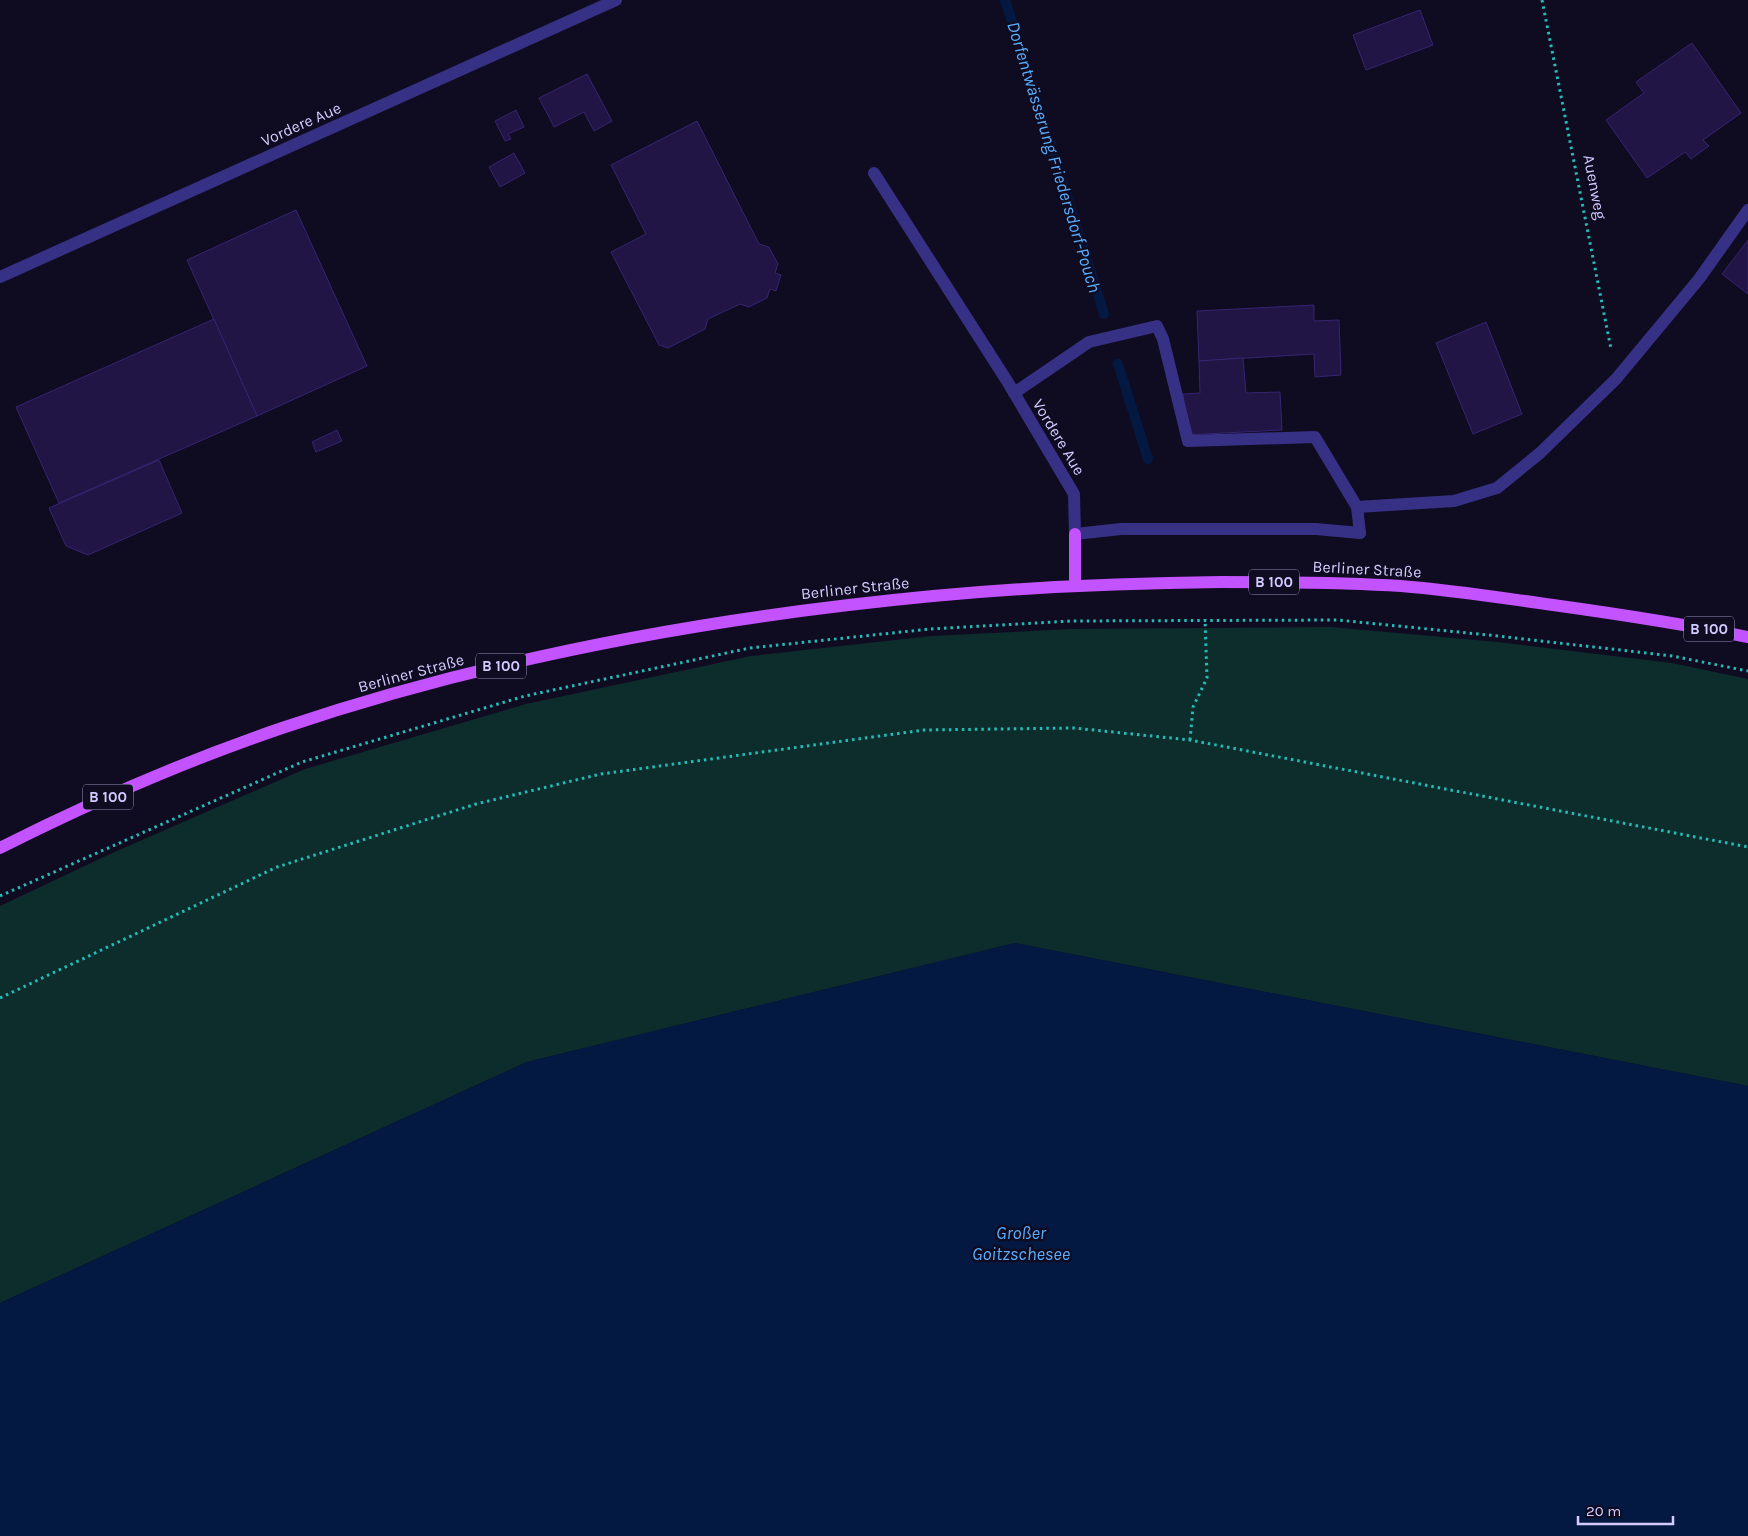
<svg xmlns="http://www.w3.org/2000/svg" width="1748" height="1536" viewBox="0 0 1748 1536" font-family="Karla,sans-serif">
	<style>
		.green { fill: #0d2c2c }
		.water { fill: #041941 }
		.lines { fill: none; stroke-linecap: round; stroke-linejoin: round }
		.stream { stroke: #041941; stroke-width: 10 }
		.building { fill: #201544; stroke: #362573 }
		.path { stroke: #22bdb8; stroke-width: 3; stroke-dasharray: 2.5 4; stroke-linecap: butt }
		.service { stroke: #373185; stroke-width: 12 }
		.minor { stroke: #373185; stroke-width: 12 }
		.primary { stroke: #c352ff; stroke-width: 12 }
		.labels { text-anchor: middle; dominant-baseline: central; stroke-width: 5; stroke-linejoin: round; paint-order: stroke }
		.shield { fill: #0f0b21; stroke: #9891bc; stroke-width: 1 }
		.shield-label { font-size: 15px; font-weight: bold; fill: #d3cbff }
		.street-label { font-size: 16px; fill: #d3cbff; stroke: #0f0b21 }
		.water-label { font-size: 18px; font-style: italic; fill: #59aeff; stroke: #0f0b21 }
	</style>
	<rect width="100%" height="100%" fill="#0f0b21"/>
	<path class="green" d="M1331,627l167,15 174,21 76,16v407l-733,-143 -488,119 -527,241v-397l110,-52 195,-85 221,-65 225,-48 180,-20 140,-7z"/>
	<path class="water" d="M1015,943l733,143v450h-1748v-233l527,-241z"/>
	<g class="lines">
		<g class="stream">
			<path d="M1005,0l99,314"/>
			<path d="M1118,364l30,95"/>
		</g>
	</g>
	<g class="building">
		<path d="M1420,10l13,35 -67,25 -13,-35z"/>
		<path d="M1692,43l49,70 -38,27 6,6 -18,13 -6,-7 -38,26 -41,-58 38,-27 -8,-11z"/>
		<path d="M587,74l25,47 -18,10 -10,-19 -30,15 -15,-29z"/>
		<path d="M516,110l8,17 -16,7 3,5 -6,2 -10,-20z"/>
		<path d="M697,121l62,123 10,3 9,17 -3,9 6,2 -5,16 -6,-2 -3,9 -18,9 -9,-3 -32,15 -3,10 -37,19 -9,-3 -48,-93 35,-18 -35,-69z"/>
		<path d="M514,153l11,20 -25,14 -11,-20z"/>
		<path d="M296,210l71,156 -110,50 -70,-156z"/>
		<path d="M1748,240v54l-26,-20z"/>
		<path d="M1314,305v16l25,-1 2,55 -26,2 -1,-23 -115,7 -2,-50z"/>
		<path d="M214,319l43,97 -198,87 -43,-96z"/>
		<path d="M1486,322l36,92 -49,20 -37,-91z"/>
		<path d="M1243,358l3,35 34,-1 2,38 -97,5 -2,-41 17,-1 -1,-32z"/>
		<path d="M337,430l5,11 -26,11 -4,-10z"/>
		<path d="M159,460l23,53 -94,42 -22,-9 -17,-38z"/>
	</g>
	<g class="lines">
		<g class="path">
			<path d="M1542,0l69,349"/>
			<path d="M1190,740l3,-33 14,-29 -2,-59"/>
			<path d="M0,896l302,-134 223,-66 225,-48 180,-19 141,-8 267,-1 160,16 174,20 76,15"/>
			<path d="M0,998l277,-131 199,-63 125,-30 323,-44 150,-2 116,12 558,107"/>
		</g>
		<g class="service">
			<path d="M874,173l133,208 67,113 1,40"/>
			<path d="M0,277l616,-277"/>
			<path d="M1014,393l75,-51 68,-16 6,13 25,102 127,-4 42,70 3,26"/>
		</g>
		<g class="minor">
			<path d="M1357,507l97,-6 43,-13 43,-35 76,-74 83,-100 49,-69"/>
			<path d="M1075,534l46,-5h195l44,4"/>
		</g>
		<g class="primary">
			<path d="M1075,534v51"/>
			<path d="M0,848c91,-46 185,-87 282,-120 210,-71 430,-111 651,-132 96,-9 191,-13 288,-14 60,0 120,0 180,4 51,4 101,12 152,19 65,9 130,19 195,32"/>
		</g>
	</g>
	<g class="labels">
		<g class="shield">
			<rect x="1249" y="569.5" width="50" height="25" rx="4"/>
			<rect x="1684" y="616.5" width="50" height="25" rx="4"/>
			<rect x="476" y="653.5" width="50" height="25" rx="4"/>
			<rect x="83" y="784.5" width="50" height="25" rx="4"/>
		</g>
		<g class="shield-label">
			<text x="1274" y="582">B 100</text>
			<text x="1709" y="629">B 100</text>
			<text x="501" y="666">B 100</text>
			<text x="108" y="797">B 100</text>
		</g>
		<g class="street-label">
			<text transform="translate(301 124) rotate(-24)">Vordere Aue</text>
			<text transform="translate(1595 187) rotate(79)">Auenweg</text>
			<text transform="translate(1059 437) rotate(59)">Vordere Aue</text>
			<text transform="translate(1367 569) rotate(3)">Berliner Straße</text>
			<text transform="translate(855 588) rotate(-6)">Berliner Straße</text>
			<text transform="translate(411 673) rotate(-15)">Berliner Straße</text>
		</g>
		<g class="water-label">
			<text transform="translate(1054 157) rotate(73)">Dorfentwässerung Friedersdorf-Pouch</text>
			<text x="1021" y="1233">Großer<tspan x="1021" dy="21">Goitzschesee</tspan></text>
		</g>
	</g>
	<path d="M1578 1516v8h95v-8" fill="none" stroke="#d3cbff" stroke-width="2.5"/>
	<text x="1586" y="1516" font-size="15" fill="#d3cbff" stroke="#0f0b21" stroke-width="4" paint-order="stroke">20 m</text>
</svg>
